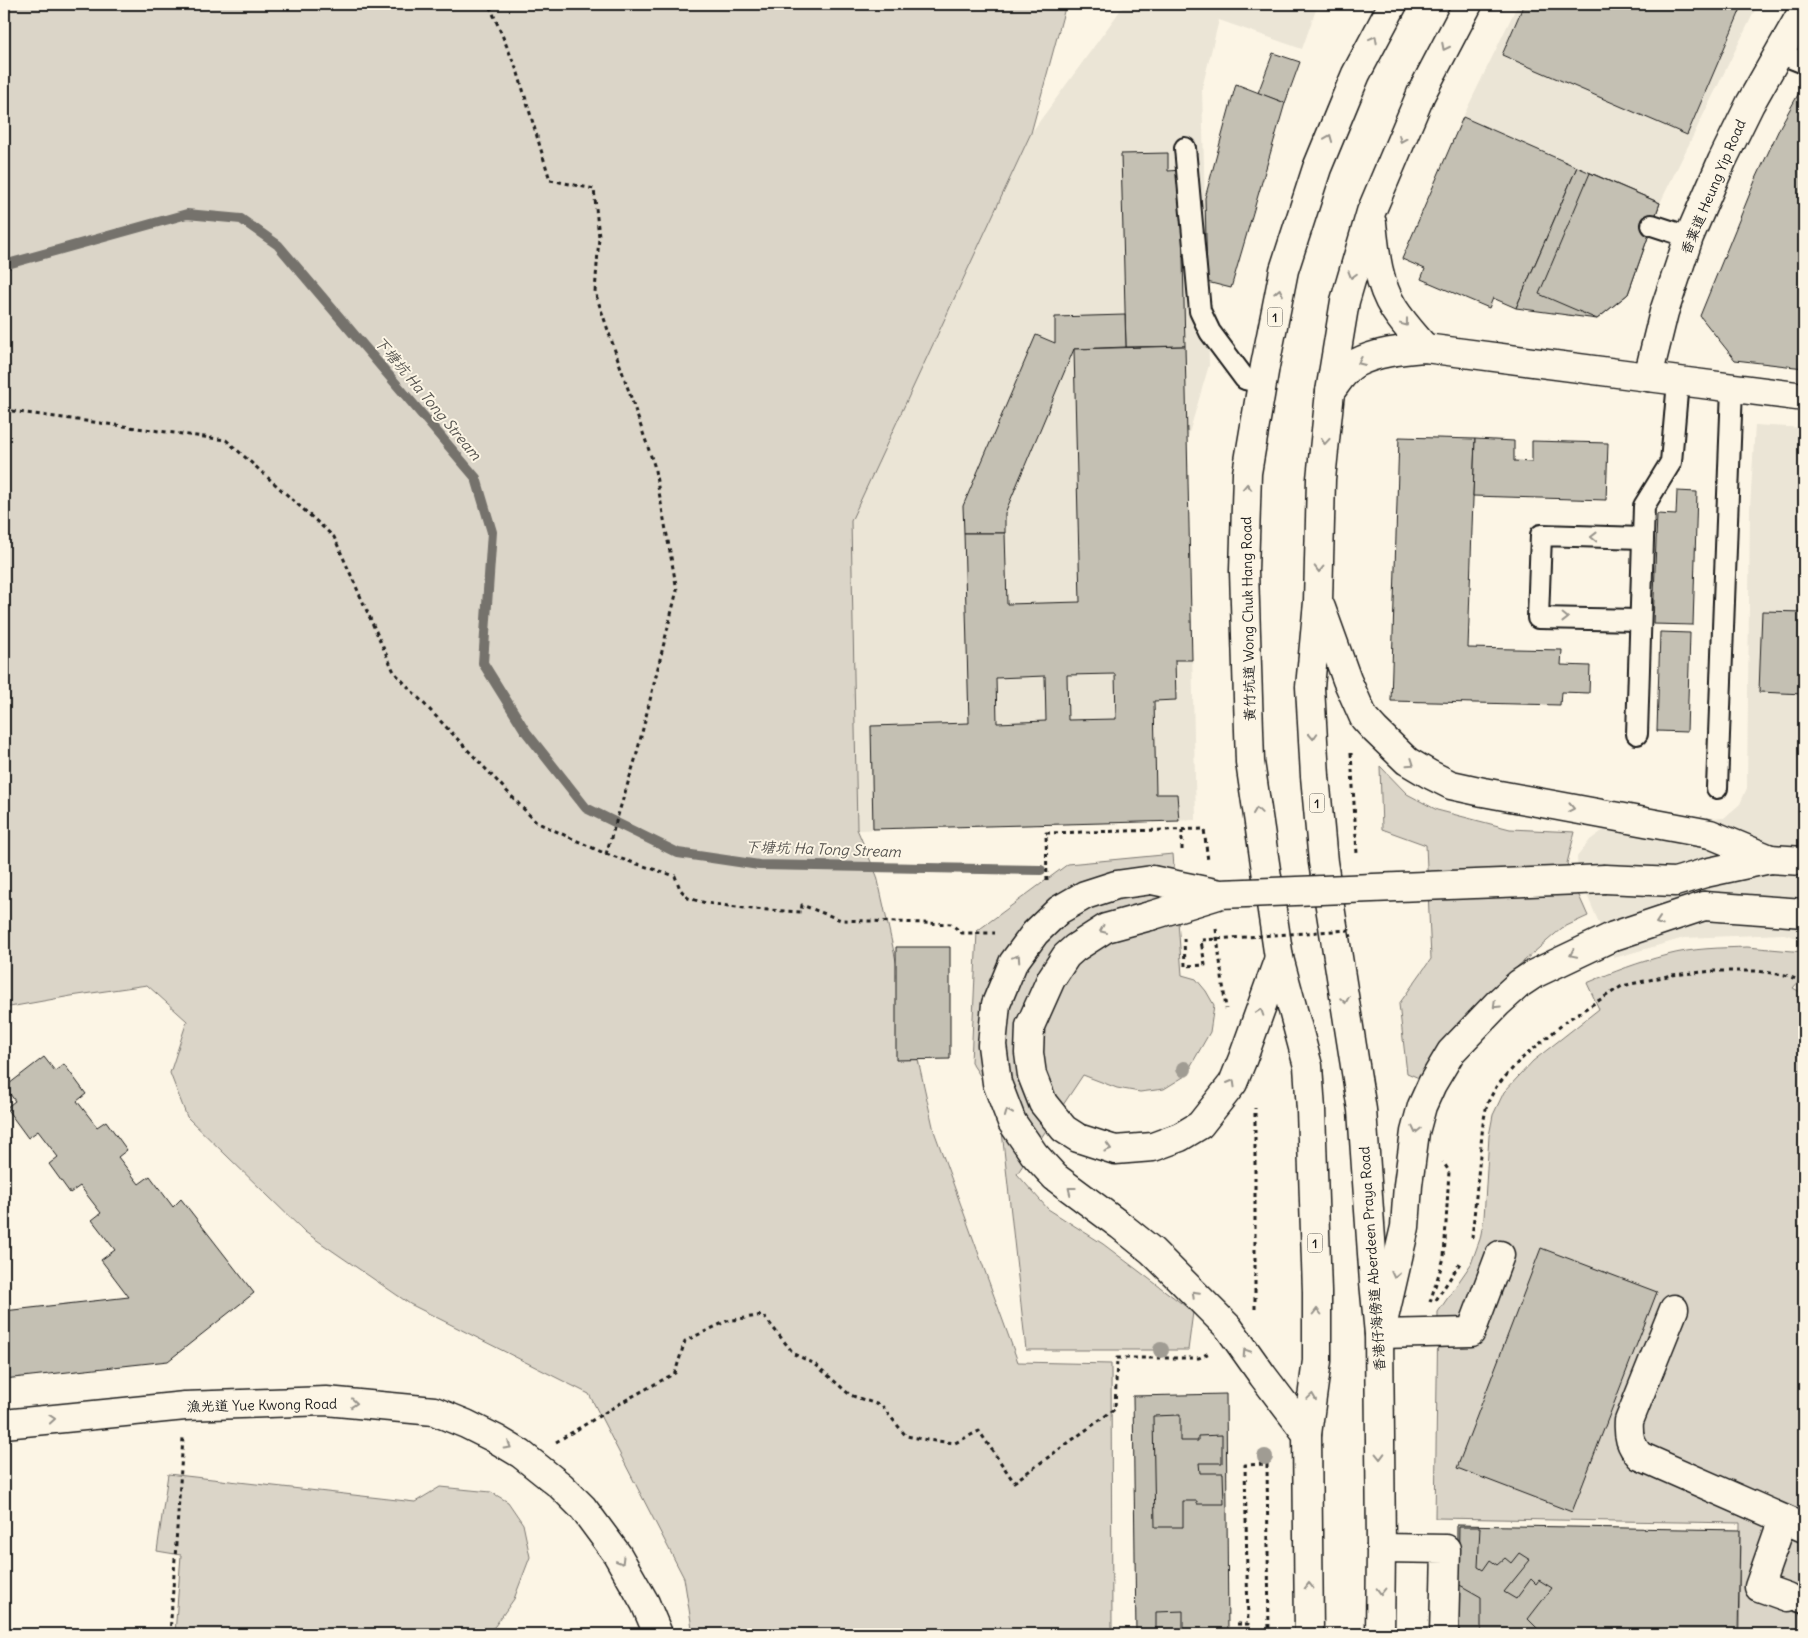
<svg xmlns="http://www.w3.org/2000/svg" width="1808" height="1638" viewBox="0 0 1808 1638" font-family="Delius,'LXGW WenKai TC',sans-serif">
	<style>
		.built { fill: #ebe5d6 }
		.green { fill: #dbd5c8; stroke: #7c7872 }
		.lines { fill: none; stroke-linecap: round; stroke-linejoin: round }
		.stream { stroke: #75726c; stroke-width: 10 }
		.building { fill: #c4c0b3; stroke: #1c1c1c; fill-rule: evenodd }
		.service-casing { stroke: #1c1c1c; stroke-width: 24 }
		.pedestrian-casing { stroke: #1c1c1c; stroke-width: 31 }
		.minor-casing { stroke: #1c1c1c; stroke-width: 31 }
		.tertiary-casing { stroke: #1c1c1c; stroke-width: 31 }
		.secondary-casing { stroke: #1c1c1c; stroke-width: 31 }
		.primary-casing { stroke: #1c1c1c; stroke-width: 31 }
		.trunk-casing { stroke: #1c1c1c; stroke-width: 31 }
		.path { stroke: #1c1c1c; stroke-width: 3; stroke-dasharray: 4 4; stroke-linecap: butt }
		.service { stroke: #fcf5e5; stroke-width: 20 }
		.pedestrian { stroke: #fcf5e5; stroke-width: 28 }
		.minor { stroke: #fcf5e5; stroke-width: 28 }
		.tertiary { stroke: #fcf5e5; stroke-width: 28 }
		.secondary { stroke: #fcf5e5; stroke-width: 28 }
		.primary { stroke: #fcf5e5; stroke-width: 28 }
		.trunk { stroke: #fcf5e5; stroke-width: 28 }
		.trunk-bridge-casing { stroke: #1c1c1c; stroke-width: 31; stroke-linecap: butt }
		.path-bridge { stroke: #1c1c1c; stroke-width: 3; stroke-dasharray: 4 4; stroke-linecap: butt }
		.trunk-bridge { stroke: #fcf5e5; stroke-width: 28 }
		.tree { fill: #a09c93 }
		.oneway { stroke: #97938b }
		.labels { text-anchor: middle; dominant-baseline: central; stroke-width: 4; stroke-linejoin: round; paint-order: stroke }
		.shield { fill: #fcf5e5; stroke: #5f5d58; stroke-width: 1 }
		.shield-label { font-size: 12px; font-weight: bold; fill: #1c1c1c }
		.street-label { font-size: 14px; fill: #1c1c1c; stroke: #fcf5e5 }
		.water-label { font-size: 15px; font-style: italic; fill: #575551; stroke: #fcf5e5 }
	</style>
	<rect width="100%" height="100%" fill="#fcf5e5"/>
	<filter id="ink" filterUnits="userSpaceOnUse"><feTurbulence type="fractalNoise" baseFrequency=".02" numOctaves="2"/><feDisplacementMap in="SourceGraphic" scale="10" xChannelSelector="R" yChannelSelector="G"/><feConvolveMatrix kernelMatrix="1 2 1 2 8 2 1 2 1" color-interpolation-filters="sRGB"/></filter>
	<g filter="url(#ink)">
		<g class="built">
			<path d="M1125,4h193l-16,45 -83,-29 -17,68 7,277 -22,75 9,380 -339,10 -7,-309 181,-388z"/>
			<path d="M1518,4h240l-98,199 -32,91 -31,25 -81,-11 61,-141 -114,-50z"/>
			<path d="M1755,425l49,3v512l-20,-6 -100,4 -70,20 -36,-84 -1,-17 13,-17 19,-14 115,-8 16,-14 7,-16 3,-280z"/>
		</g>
		<g class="green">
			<path d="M4,4h1062l-35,129 -180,388 6,308 20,47 57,255 84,231 93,2 1,270h-419l-9,-56 -95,-184 -179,-90 -105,-72 -118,-115 -17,-44 17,-52 -40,-36 -76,11 -67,12z"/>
			<path d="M1380,766l27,28 30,16 73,19 65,3 -8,31 5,17 16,36 -26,12 -45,39 -77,81 -16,32 -17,-7 -8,-69 32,-45 -5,-114 -44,-16z"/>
			<path d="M1173,854l9,121 14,4 10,12 8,14 -4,27 -25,44 -21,13 -24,3 -23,-4 -34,-13 -66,99 31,35 55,35 90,68 -5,38h-162l-27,-246 -28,-42 6,-131 91,-67z"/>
			<path d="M1747,947l57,5v23l-11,13 11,6v640h-65l1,-111 -305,-5 3,-206 33,-48 9,-25 4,-21 5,-82 4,-21 11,-23 29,-31 66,-52 -12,-26c26,-11 52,-21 80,-28 26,-7 54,-7 80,-8z"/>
			<path d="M168,1474l247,28 25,-15 51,5 17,10 15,22 7,33 -16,42 -19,27 -9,8h-311l6,-79 -24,-4z"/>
		</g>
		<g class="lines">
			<path class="stream" d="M4,265l183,-51 54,5 37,26 198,233 16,54 -9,131 43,69 60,76 92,45 81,12 282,5"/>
		</g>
		<g class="building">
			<path d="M1524,4h219l-56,131 -185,-80z"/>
			<path d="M1273,53l27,9 -15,41 -27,-10z"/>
			<path d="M1236,84l49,19 -54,185 -24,-6 -2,-84z"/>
			<path d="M1804,84v284l-69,-8 -35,-44 55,-135 26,-56z"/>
			<path d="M1463,117l114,50 -61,141 -23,-10 -4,10 -68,-29 4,-10 -23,-10z"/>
			<path d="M1168,153v18l13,-1 4,176 -59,1 -5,-193z"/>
			<path d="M1577,167l83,36 -32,91 -31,25 -81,-11z"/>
			<path d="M1590,173l70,30 -32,91 -31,25 -58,-25z"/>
			<path d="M1125,315l1,32 -52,2 -69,164v20h-41l-1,-27 73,-171 19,8v-26z"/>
			<path d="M1185,346l7,314h-17l1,40 -22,1 2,93h21l2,27 -306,8 -2,-103 98,-3 -5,-190h41l2,71 73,-2 -6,-253zM1115,674l1,45 -48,1 -1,-45zM1045,676l1,45 -49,2 -1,-45z"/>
			<path d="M1399,437l76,2 -7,209 94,2 -1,15 29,1 -1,27 -28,-1 -1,13 -169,-4z"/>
			<path d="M1475,439l39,2v20l18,1v-21l76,2 -2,57 -133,-4z"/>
			<path d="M1677,491l20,1 -4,133 -40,-1 4,-110 19,1z"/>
			<path d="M1762,611l42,1v82l-45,-2z"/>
			<path d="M1660,632l30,1 -3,99 -30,-1z"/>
			<path d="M896,947h54v112l-54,1z"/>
			<path d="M44,1057l11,14 9,-7 22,30 -9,7 20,26 9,-6 21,29 -9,7 21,27 11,-8 23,31 8,-8 73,94 -86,68 -164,18v-68l125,-14 -28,-37 14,-10 -23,-30 9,-7 -21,-27 -10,7 -21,-29 9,-7 -20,-26 -10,7 -22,-30 9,-7 -10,-14z"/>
			<path d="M1541,1248l116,44 -85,220 -115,-44z"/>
			<path d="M1226,1394l2,240h-92l-3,-238z"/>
			<path d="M1180,1415v26h18v-5l24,-1v28h-23l1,10h23l1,31h-27v-3h-14v26h-28l-2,-111z"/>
			<path d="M1457,1525l283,5 -2,104h-282z"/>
			<path d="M1459,1527h21l-2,40 5,3 7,-10 7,5 8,-7 6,5 8,-10 11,7 -26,32 12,7 15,-20 5,5 3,-4 13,8 -24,31 15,15h-62v-37l-23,-13z"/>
			<path d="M1183,1611v23h-27v-22z"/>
			<path d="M1225,1631v3h-25v-2z"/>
		</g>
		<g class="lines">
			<g class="service-casing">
				<g id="service">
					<path d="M1779,53l25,10"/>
					<path d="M1185,148l15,163 10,21 35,47 17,4"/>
					<path d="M1652,225l37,12"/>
					<path d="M1640,620l-102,-2 3,-83 102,3"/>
					<path d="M1637,734l7,-228 27,-44 7,-81"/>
					<path d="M1717,788l15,-400"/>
					<path d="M1787,1597l17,6"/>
				</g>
			</g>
			<g class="pedestrian-casing">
				<g id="pedestrian">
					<path d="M1674,1309l-45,112c-1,15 1,24 11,35l164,72"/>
					<path d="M1379,1334l92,-2 29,-77"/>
					<path d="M1783,1519l-24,68 28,10"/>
					<path d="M1381,1548l65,1 -2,85"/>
				</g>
			</g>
			<g class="minor-casing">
				<path id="minor" d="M1648,377l156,20"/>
			</g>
			<g class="tertiary-casing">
				<g id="tertiary">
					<path d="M1648,377l16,-65 25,-75 33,-76 28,-57 54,-95"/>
					<path d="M4,1424l181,-18 141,-5 108,10 32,13 30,15 25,15 40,32 22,22 34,46 28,49 13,31"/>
				</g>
			</g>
			<g class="secondary-casing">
				<g id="secondary">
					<path d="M1770,859l34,2"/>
					<path d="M1704,906l100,7"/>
				</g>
			</g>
			<g class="primary-casing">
				<path id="primary" d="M1380,1634l1,-86"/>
			</g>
			<g class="trunk-casing">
				<g id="trunk">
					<path d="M1372,223c3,29 6,61 22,86 9,14 21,27 31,39"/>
					<path d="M1330,392c7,-9 15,-23 26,-29 21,-11 46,-13 69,-15l223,29"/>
					<path d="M1321,608l26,72 17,38 11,12 32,31 22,13 22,11 32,7 227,42 60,25"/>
					<path d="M1605,879l70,3 30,-9 65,-14"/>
					<path d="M1152,880l-36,5 -31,10 -26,15 -24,23 -22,30 -17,41 -4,41 5,38 15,39 22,32 21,23 66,49 31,25 77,77 34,48 44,58"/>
					<path d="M1150,916l-44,12 -31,20 -9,8 -15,23 -21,47 -1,27 3,22 11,28 21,26 14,9 37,12 38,-3 27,-10 20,-12 33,-42 10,-25 36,-100"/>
					<path d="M1384,1318l21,-91 3,-42 7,-53 7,-26 10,-22 19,-32 47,-49 21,-19 15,-10 80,-38 90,-30"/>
					<path d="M1381,1548l-2,-214 -5,-52 -12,-172 -39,-248 -8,-86 -5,-89 8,-85 3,-123 9,-87 15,-91 26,-89 50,-118 47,-90"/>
					<path d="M1309,1634l-2,-200 10,-73v-69l-6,-182 -3,-44 -29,-108 -29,-196 -6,-191 3,-98 18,-107 19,-96 33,-102 31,-75 8,-19 37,-70"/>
				</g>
			</g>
			<g class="path">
				<path d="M4,410l222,30 108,97 60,135 142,150 70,32 30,-97 41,-167 -23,-125 -59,-173 4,-55 -5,-48 -44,-9 -32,-107 -29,-69"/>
				<path d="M1351,753l6,101"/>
				<path d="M1182,830v24"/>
				<path d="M606,854l69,22 5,13 8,9 18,5 47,6 48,3 1,-7 39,15 110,4 11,9h33"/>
				<path d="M1047,881l-1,-48 158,-4 4,32"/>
				<path d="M1216,929l10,80"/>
				<path d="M1184,938l1,28 20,-1 -3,-18"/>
				<path d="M1472,1238l11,-114 4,-20 9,-17 23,-26 50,-42 53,-33 50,-11 42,-4h43l28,4 19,7"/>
				<path d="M1436,1300l26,-40"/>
				<path d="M1430,1302l14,-44 5,-87 -6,-9"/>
				<path d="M1255,1309v-201"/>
				<path d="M556,1442l70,-42 49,-27 10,-32 42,-20 36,-6 31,39 21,10 35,31 32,11 24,30 21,4 28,3 24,-12 35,51 101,-73 2,-51h82l10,-5"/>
				<path d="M1237,1624h11l-3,-159 22,-1 2,170"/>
				<path d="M170,1634l13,-196"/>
			</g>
			<use href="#service" class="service"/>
			<use href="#pedestrian" class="pedestrian"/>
			<use href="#minor" class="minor"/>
			<use href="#tertiary" class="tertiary"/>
			<use href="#secondary" class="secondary"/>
			<use href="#primary" class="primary"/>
			<use href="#trunk" class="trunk"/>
			<g class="trunk-bridge-casing">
				<g id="trunk-bridge">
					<path d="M1152,880l68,14 385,-15"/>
					<path d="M1150,916l68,-21"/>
				</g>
			</g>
			<path class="path-bridge" d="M1202,947l-1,-7 148,-10 2,7"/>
			<use href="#trunk-bridge" class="trunk-bridge"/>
		</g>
		<g class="tree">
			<circle cx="1184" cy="1069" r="8"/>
			<circle cx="1161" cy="1350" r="8"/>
			<circle cx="1265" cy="1457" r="8"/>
		</g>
		<defs><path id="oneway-chevron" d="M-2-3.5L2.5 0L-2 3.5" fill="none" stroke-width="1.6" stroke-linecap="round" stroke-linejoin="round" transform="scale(1.25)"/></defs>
		<g class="oneway">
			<use href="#oneway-chevron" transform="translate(1374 39) rotate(-62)"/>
			<use href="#oneway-chevron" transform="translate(1445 47) rotate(117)"/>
			<use href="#oneway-chevron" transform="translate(1329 138) rotate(-68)"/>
			<use href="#oneway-chevron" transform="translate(1402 139) rotate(113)"/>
			<use href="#oneway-chevron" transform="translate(1352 275) rotate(106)"/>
			<use href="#oneway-chevron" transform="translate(1279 292) rotate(-79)"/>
			<use href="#oneway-chevron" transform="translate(1405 323) rotate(53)"/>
			<use href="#oneway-chevron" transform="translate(1361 362) rotate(157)"/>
			<use href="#oneway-chevron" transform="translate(1325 441) rotate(95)"/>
			<use href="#oneway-chevron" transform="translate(1247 487) rotate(-88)"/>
			<use href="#oneway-chevron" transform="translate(1594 537) rotate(-179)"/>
			<use href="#oneway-chevron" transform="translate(1319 569) rotate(91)"/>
			<use href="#oneway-chevron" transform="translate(1565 618) rotate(1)"/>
			<use href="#oneway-chevron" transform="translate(1313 736) rotate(87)"/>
			<use href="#oneway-chevron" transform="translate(1411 763) rotate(34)"/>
			<use href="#oneway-chevron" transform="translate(1571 808) rotate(11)"/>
			<use href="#oneway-chevron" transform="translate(1257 811) rotate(-98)"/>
			<use href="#oneway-chevron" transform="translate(1659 922) rotate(162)"/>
			<use href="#oneway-chevron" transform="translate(1103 930) rotate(156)"/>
			<use href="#oneway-chevron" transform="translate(1573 954) rotate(154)"/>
			<use href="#oneway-chevron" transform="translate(1017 958) rotate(-56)"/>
			<use href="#oneway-chevron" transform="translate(1345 1000) rotate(81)"/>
			<use href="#oneway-chevron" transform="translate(1496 1005) rotate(136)"/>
			<use href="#oneway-chevron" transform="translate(1260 1012) rotate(-71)"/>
			<use href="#oneway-chevron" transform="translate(1232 1083) rotate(-60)"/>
			<use href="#oneway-chevron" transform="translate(1008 1113) rotate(-112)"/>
			<use href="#oneway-chevron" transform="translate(1416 1130) rotate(103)"/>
			<use href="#oneway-chevron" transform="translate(1108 1148) rotate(16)"/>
			<use href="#oneway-chevron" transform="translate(1071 1190) rotate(-142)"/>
			<use href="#oneway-chevron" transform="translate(1395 1275) rotate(103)"/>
			<use href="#oneway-chevron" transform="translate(1195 1294) rotate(-135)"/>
			<use href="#oneway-chevron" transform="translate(1317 1312) rotate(-90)"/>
			<use href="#oneway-chevron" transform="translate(1246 1352) rotate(-123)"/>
			<use href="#oneway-chevron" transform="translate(1312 1397) rotate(-82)"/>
			<use href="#oneway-chevron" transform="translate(354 1403) rotate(5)"/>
			<use href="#oneway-chevron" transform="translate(52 1419) rotate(-5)"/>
			<use href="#oneway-chevron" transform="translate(508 1446) rotate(31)"/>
			<use href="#oneway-chevron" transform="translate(1380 1456) rotate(89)"/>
			<use href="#oneway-chevron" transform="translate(621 1561) rotate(59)"/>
			<use href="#oneway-chevron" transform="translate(1309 1586) rotate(-91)"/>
			<use href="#oneway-chevron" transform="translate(1381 1591) rotate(91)"/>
		</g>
	</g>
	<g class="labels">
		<g class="shield">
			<rect x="1267.5" y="307.5" width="15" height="19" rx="4"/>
			<rect x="1309.5" y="793.5" width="15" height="19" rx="4"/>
			<rect x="1307.5" y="1233.5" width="15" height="19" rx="4"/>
		</g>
		<g class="shield-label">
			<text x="1275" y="317">1</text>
			<text x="1317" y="803">1</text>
			<text x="1315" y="1243">1</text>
		</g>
		<g class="street-label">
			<text transform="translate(1713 187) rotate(-67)">香葉道 Heung Yip Road</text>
			<text transform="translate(1248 619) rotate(-91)">黃竹坑道 Wong Chuk Hang Road</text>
			<text transform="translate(1372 1259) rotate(-94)">香港仔海傍道 Aberdeen Praya Road</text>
			<text transform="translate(262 1405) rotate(-1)">漁光道 Yue Kwong Road</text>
		</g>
		<g class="water-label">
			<text transform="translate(428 398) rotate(50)">下塘坑 Ha Tong Stream</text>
			<text transform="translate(823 849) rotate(2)">下塘坑 Ha Tong Stream</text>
		</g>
	</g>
	<rect width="1808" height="1638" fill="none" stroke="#fcf5e5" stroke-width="20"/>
	<rect x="10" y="10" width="1788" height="1618" fill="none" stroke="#1c1c1c" stroke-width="2" filter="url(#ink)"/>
</svg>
